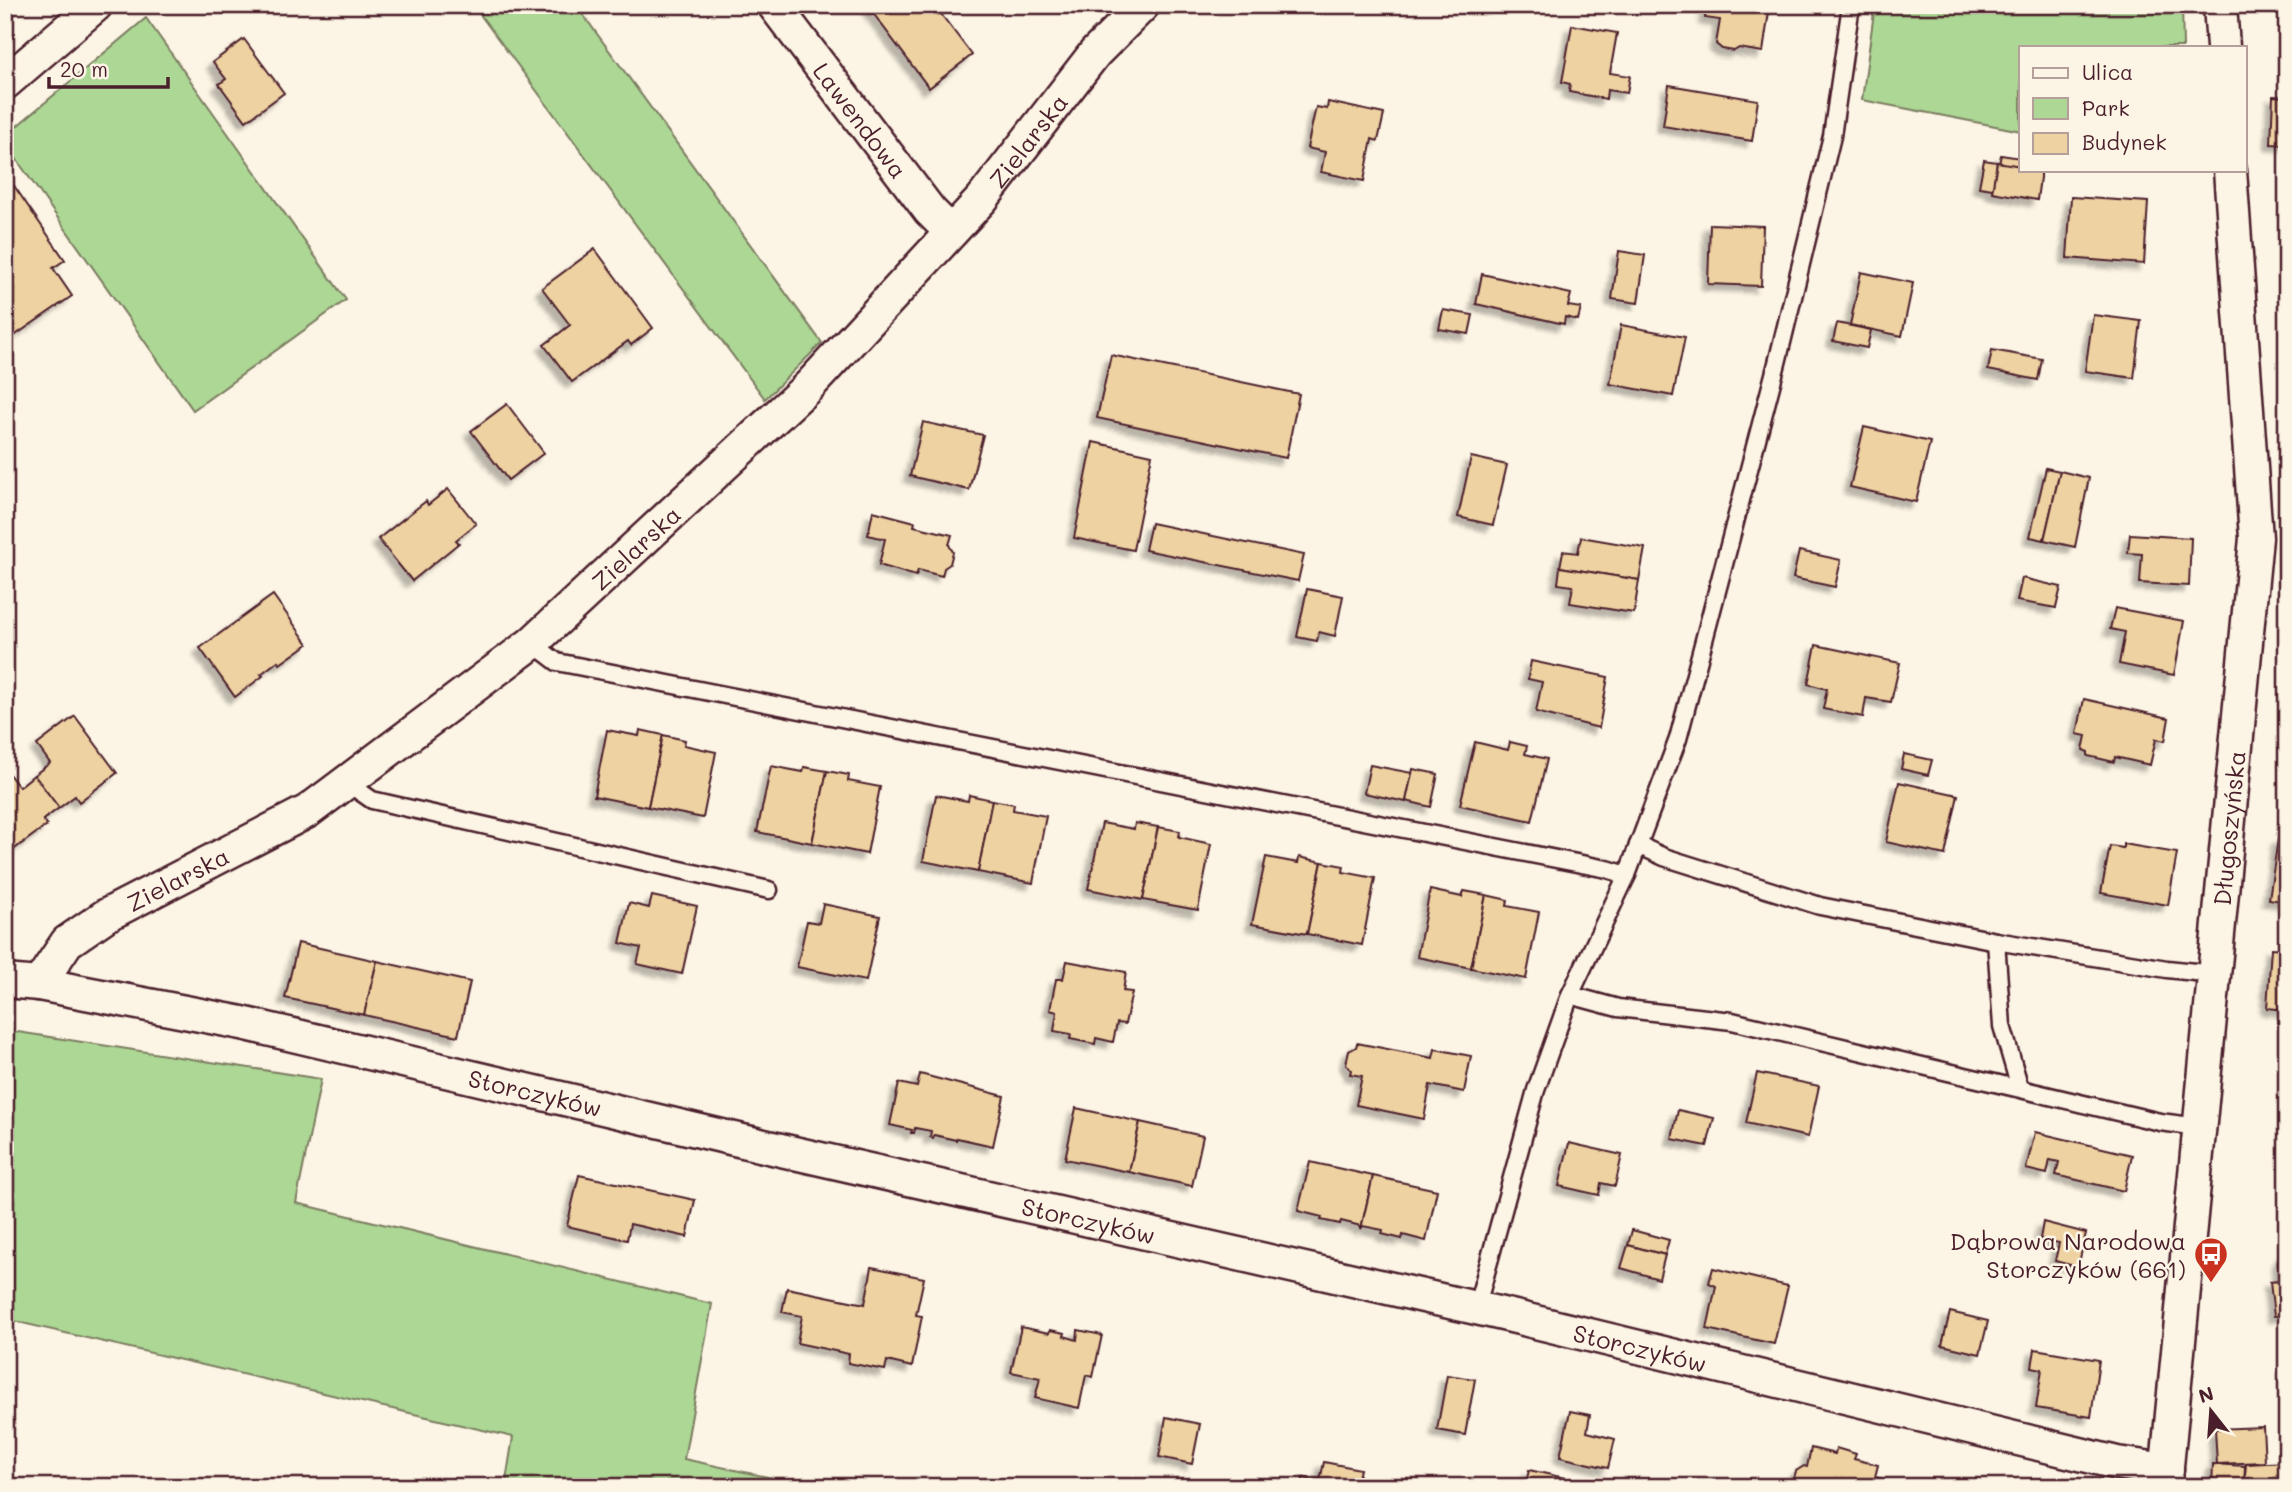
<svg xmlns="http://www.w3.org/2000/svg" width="2292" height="1492" viewBox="0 0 2292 1492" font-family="Mali,sans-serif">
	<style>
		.green { fill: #acd795; stroke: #7b7b60; stroke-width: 2 }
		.building { fill: #eed2a2; stroke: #4a1f2b; stroke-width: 2; filter: url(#shadow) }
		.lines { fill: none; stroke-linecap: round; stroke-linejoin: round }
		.service-casing { stroke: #4a1f2b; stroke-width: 21 }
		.minor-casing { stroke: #4a1f2b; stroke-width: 37 }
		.service { stroke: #fcf5e5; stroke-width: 16 }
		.minor { stroke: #fcf5e5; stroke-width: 32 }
		.labels { text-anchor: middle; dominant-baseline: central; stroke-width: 5; stroke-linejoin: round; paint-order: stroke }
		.street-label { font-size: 24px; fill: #4a1f2b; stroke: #fcf5e5 }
		.poi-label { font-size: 24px; fill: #4a1f2b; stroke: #fcf5e5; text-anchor: end }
	</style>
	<defs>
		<filter id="shadow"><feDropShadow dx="-6" dy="6" stdDeviation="2" flood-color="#0004"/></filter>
	</defs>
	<rect width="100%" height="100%" fill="#fcf5e5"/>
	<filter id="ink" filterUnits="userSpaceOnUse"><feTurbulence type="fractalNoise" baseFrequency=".0143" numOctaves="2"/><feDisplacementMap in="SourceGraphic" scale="14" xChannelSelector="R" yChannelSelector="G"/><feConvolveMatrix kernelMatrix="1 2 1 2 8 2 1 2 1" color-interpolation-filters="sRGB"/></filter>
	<g filter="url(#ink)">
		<g class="green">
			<path d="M473,5h103l246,338 -57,56z"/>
			<path d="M1875,5h307l1,42h-162v84l-159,-31z"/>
			<path d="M146,18l200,282 -153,110 -188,-267v-7z"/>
			<path d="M5,1030l316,49 -25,124 416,101 -28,155 130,28h-309l8,-50 -508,-118z"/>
		</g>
		<g class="building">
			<path d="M867,5h67l38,50 -43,33z"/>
			<path d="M1707,5h63l-7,47 -24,-4 -5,3 -12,-2 -6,-5 4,-24 -15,-2z"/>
			<path d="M1572,25l45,8 -7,40 20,3 -3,17 -20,-3 -1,9 -37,-7 1,-8 -8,-2z"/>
			<path d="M244,39l40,54 -38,28 -27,-37 7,-5 -13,-17z"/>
			<path d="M1669,85l89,15 -6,41 -89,-15z"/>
			<path d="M2273,96l14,1v48l-16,-1z"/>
			<path d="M1328,102l56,12 -6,27 -6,-2 -8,42 -43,-9 4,-20 -18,-4 9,-41 11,2z"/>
			<path d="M2001,155l20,3v8l-22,-3z"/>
			<path d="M1984,160l13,2 -4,27 -14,-2z"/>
			<path d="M1997,162l24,4v4h20l-4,30 -45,-8z"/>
			<path d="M8,177l57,83 -12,8 19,28 -58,40 -9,-13v-65l5,-4 -5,-8v-67z"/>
			<path d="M2071,197l77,5 -4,62 -77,-6z"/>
			<path d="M1710,224l53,2 -2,60 -53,-2z"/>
			<path d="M595,249l58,79 -22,17 -3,-4 -56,41 -28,-37 26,-20 -28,-37z"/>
			<path d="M1619,251l26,4 -7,48 -26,-4z"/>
			<path d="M1861,272l52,11 -11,53 -52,-11z"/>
			<path d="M1482,274l89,20 -3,12 13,2 -3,12 -13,-3 -1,7 -88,-20z"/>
			<path d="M1443,310l30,5 -4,19 -30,-5z"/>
			<path d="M2093,315l48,6 -7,57 -49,-7z"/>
			<path d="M1837,323l34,7 -4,18 -34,-7z"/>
			<path d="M1621,325l64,12 -12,59 -63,-12z"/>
			<path d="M1992,350l50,9 -4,21 -50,-10z"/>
			<path d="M1111,355l188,39 -13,64 -189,-40z"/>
			<path d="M507,404l37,49 -36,27 -37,-49z"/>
			<path d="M923,422l60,13 -14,55 -59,-14z"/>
			<path d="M1864,427l66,15 -14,60 -66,-15z"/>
			<path d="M1093,442l59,13 -19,95 -59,-12z"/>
			<path d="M1471,457l36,8 -14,60 -35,-8z"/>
			<path d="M2046,468l14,3 -16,69 -14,-3z"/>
			<path d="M2060,471l29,7 -14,69 -31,-7z"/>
			<path d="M448,489l28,35 -20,16 3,3 -47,38 -34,-42 48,-38 2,4z"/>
			<path d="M873,511l42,11 -1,4 38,9 -3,10 4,7 -3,12 -6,4 -2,8 -24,-6 -2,6 -37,-11 6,-26 -17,-4z"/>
			<path d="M1151,523l153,32 -6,26 -153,-31z"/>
			<path d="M2130,534l61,4 -2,48 -49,-3 2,-29 -14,-1z"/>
			<path d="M1581,537l64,11 -6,32 -79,-13 3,-16 15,2z"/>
			<path d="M1799,551l42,9 -6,27 -42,-9z"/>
			<path d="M1560,567l79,13 -5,33 -64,-10 3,-17 -15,-2z"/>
			<path d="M2022,578l39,9 -5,21 -39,-7z"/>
			<path d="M1307,589l36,7 -8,40 -16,-4 -2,9 -20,-4z"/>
			<path d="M273,595l35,49 -28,20 -2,-3 -17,13 2,2 -28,21 -35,-49z"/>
			<path d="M2115,608l69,13 -10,54 -55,-11 6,-32 -15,-3z"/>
			<path d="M1816,645l84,18 -9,39 -25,-4 -3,19 -40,-8 4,-20 -19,-5z"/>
			<path d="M1531,661l77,16 -9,51 -63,-16 6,-30 -14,-3z"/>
			<path d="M2084,699l85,19 -4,23 -9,-2 -6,26 -35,-8 -1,5 -26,-6v-4l-5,-2 3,-14 -9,-2z"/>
			<path d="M75,716l42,57 -38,29 -4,-6 -16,12 -25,-33 16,-12 -13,-18z"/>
			<path d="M607,730l32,6 1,-6 23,5 -15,72 -54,-11z"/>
			<path d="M663,735l22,5 -1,5 32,7 -13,66 -55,-11z"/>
			<path d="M1475,742l33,8 2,-8 17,4 -2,8 22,5 -15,62 -72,-16z"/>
			<path d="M1904,754l28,6 -4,15 -27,-6z"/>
			<path d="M1370,765l42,8 -6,29 -42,-9z"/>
			<path d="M771,766l32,6 1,-5 23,4 -15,72 -55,-11z"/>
			<path d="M5,769l14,18 15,-12 25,33 -16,12 4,5 -38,28 -4,-5z"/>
			<path d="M1413,769l25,5 -7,33 -25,-6z"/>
			<path d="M827,771l22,4 -1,6 32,6 -13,67 -55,-11z"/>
			<path d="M1899,782l59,13 -13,60 -59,-13z"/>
			<path d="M936,795l32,6 1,-6 23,5 -14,72 -55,-11z"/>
			<path d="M992,800l22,4 -1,6 33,6 -13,67 -55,-11z"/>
			<path d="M1102,823l32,6 1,-6 23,4 -15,73 -55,-11z"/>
			<path d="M1158,827l22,4 -1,6 32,7 -13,66 -55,-10z"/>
			<path d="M2278,839l9,1v62l-18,-3z"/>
			<path d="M2123,844l54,9 -9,52 -67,-12 9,-47 13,2z"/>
			<path d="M1266,857l32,6 1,-6 23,5 -15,72 -55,-10z"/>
			<path d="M1322,862l22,4 -1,6 32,6 -13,67 -55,-11z"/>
			<path d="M1430,890l32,7 2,-6 22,4 -15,73 -54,-11z"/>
			<path d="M1486,895l22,5 -1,6 32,6 -13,67 -55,-11z"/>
			<path d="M652,896l45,10 -15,68 -45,-10 4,-16 -21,-5 9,-40 20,5z"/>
			<path d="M823,904l57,12 -14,65 -69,-14 10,-46 12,2z"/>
			<path d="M298,943l79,18 -13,54 -79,-17z"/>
			<path d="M2271,948l16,1v61l-20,-2z"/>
			<path d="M377,961l93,21 -12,54 -94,-21z"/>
			<path d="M1067,961l59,11 -3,19 9,1 -7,32 -8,-1 -4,19 -17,-4 -1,6 -25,-5 1,-5 -17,-3 3,-19 -7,-2 6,-31h7z"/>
			<path d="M1357,1043l76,15 2,-9 36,7 -7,36 -34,-7 -6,34 -68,-14 6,-29 -12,-2 1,-4 -5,-6 3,-13 7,-4z"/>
			<path d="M1757,1073l62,13 -11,51 -62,-14z"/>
			<path d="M920,1074l84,22 -11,50 -36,-8 -1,2 -22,-5 -1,3 -3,-1 1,-6 -16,-3 -1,5h-3l1,-3 -22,-5 9,-42 18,4z"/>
			<path d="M1076,1108l64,14 -11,50 -64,-13z"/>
			<path d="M1678,1110l36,8 -7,28 -35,-7z"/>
			<path d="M1140,1122l63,14 -11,50 -63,-14z"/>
			<path d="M2035,1132l97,23 -8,36 -68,-16 3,-13 -9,-2 -3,14 -21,-5z"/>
			<path d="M1569,1143l53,12 -7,31 -14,-3 -2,12 -40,-9z"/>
			<path d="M1310,1162l63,14 -12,53v-3l-20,-5 -1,3 -19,-4 1,-3 -24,-6z"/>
			<path d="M579,1175l116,25 -8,37 -57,-13 -3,16 -60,-14z"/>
			<path d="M1373,1176l64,14 -11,51 -23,-6 -1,4 -20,-5 1,-4 -20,-4 -2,3z"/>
			<path d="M2043,1222l43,11 -8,34 -23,-6 4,-18 -19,-4z"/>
			<path d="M1632,1230l37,10 -4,15 -37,-10z"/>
			<path d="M1628,1245l37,10 -6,24 -38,-11z"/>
			<path d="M2287,1252v63l-13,1 -4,-34 9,-1 -1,-20 5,-8z"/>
			<path d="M872,1267l52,11 -8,37 6,1 -10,51 -25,-6 -2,9 -37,-7 1,-9 -52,-11 5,-27 -20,-4 5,-24 78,16z"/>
			<path d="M1713,1268l75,18 -14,58 -67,-15 9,-43 -7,-3z"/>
			<path d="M1950,1312l38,9 -8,33 -38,-9z"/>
			<path d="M1021,1327l28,6 1,-3 15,3 -1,3 13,4 1,-10 24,5 -9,42 -7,-2 -7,33 -44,-10 5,-20 -29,-6z"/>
			<path d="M2035,1349l64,11 -8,57 -55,-9 6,-39 -10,-2z"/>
			<path d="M1447,1375l28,4 -10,56 -28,-5z"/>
			<path d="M1570,1411l20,4 -3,17 28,7 -7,29 -48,-11z"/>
			<path d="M1166,1417l34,7 -8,40 -33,-7z"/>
			<path d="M2263,1427l2,35 -48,2 -2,-35z"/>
			<path d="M1811,1448l24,6 1,-6 20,6 -2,5 24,6 -3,12 20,6 -1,4h-98l-3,-6 3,-10 8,-5 3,1z"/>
			<path d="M1324,1462l36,7 -4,18h-55l2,-9 17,3z"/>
			<path d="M2287,1462v25h-43l2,-23z"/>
			<path d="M2213,1464l32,2 -1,21h-32z"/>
			<path d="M1529,1470l67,15 -1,2h-70z"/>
		</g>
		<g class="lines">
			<g class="service-casing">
				<g id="service">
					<path d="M532,643l25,19 1050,207 20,6"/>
					<path d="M346,782l26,18 397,90"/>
					<path d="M1638,845l26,12 156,49 176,35 171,28 47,5"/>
					<path d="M1996,941l6,85 18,62"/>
					<path d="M1570,995l48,13 114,13 428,101 39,5"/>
					<path d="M1476,1309l60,-219 34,-95 57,-120 51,-136 99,-376 55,-227 19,-131"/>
				</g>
			</g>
			<g class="minor-casing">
				<g id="minor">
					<path id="s1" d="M774,5l156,206 21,21"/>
					<path d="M2220,5l3,42"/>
					<path d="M5,83l91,-78"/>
					<path id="s2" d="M5,981l34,3 203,39 539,127 730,166 606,147 50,7"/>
					<path id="s3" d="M39,984l28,-42 38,-26 203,-105 224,-168 277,-257 173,-187 113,-146 48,-48"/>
					<path id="s4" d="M2165,1487l91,-949 -26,-368"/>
				</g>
			</g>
			<use href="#service" class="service"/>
			<use href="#minor" class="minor"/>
		</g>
	</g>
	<defs>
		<g id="bus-pin" transform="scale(1.75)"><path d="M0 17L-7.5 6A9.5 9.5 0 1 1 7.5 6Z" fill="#c8321e" stroke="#fcf5e5"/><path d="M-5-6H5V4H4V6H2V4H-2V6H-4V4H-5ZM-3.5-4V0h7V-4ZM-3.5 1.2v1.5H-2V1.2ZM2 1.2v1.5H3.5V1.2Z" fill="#fff"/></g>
	</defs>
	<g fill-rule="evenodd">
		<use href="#bus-pin" x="2211" y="1254"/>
	</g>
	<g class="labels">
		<g class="street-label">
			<text stroke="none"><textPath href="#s1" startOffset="144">Lawendowa</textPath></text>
			<text stroke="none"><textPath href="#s3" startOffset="1312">Zielarska</textPath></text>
			<text stroke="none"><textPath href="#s3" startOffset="746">Zielarska</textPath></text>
			<text stroke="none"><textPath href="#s4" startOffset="662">Długoszyńska</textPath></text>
			<text stroke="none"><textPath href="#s3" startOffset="178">Zielarska</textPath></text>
			<text stroke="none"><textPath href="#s2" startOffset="542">Storczyków</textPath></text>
			<text stroke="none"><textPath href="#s2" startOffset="1110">Storczyków</textPath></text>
			<text stroke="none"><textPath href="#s2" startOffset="1676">Storczyków</textPath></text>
		</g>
		<g class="poi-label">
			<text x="2186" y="1240">Dąbrowa Narodowa<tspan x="2186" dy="28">Storczyków (661)</tspan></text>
		</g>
	</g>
	<rect width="2292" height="1492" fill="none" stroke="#fcf5e5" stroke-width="28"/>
	<rect x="14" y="14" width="2264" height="1464" fill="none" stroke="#4a1f2b" stroke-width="2.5" filter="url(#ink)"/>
	<rect x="2019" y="46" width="228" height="126" fill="#fcf5e5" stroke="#b59f9b" stroke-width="2"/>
	<rect x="2033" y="68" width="35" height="10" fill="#fcf5e5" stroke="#b59f9b" stroke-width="2"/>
	<text x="2082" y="80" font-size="21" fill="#4a1f2b">Ulica</text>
	<rect x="2033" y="98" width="35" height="21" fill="#acd795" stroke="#b59f9b" stroke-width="2"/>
	<text x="2082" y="116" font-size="21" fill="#4a1f2b">Park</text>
	<rect x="2033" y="133" width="35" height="21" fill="#eed2a2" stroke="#b59f9b" stroke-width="2"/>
	<text x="2082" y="150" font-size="21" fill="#4a1f2b">Budynek</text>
	<g transform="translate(2211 1411) rotate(343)" stroke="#fcf5e5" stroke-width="5" paint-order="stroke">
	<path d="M0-5L12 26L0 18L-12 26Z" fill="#4a1f2b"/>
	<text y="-10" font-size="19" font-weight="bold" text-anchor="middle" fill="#4a1f2b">N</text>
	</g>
	<path d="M49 77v10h119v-10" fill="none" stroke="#4a1f2b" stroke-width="3.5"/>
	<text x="60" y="77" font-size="21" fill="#4a1f2b" stroke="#fcf5e5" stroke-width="5" paint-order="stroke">20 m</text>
</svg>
